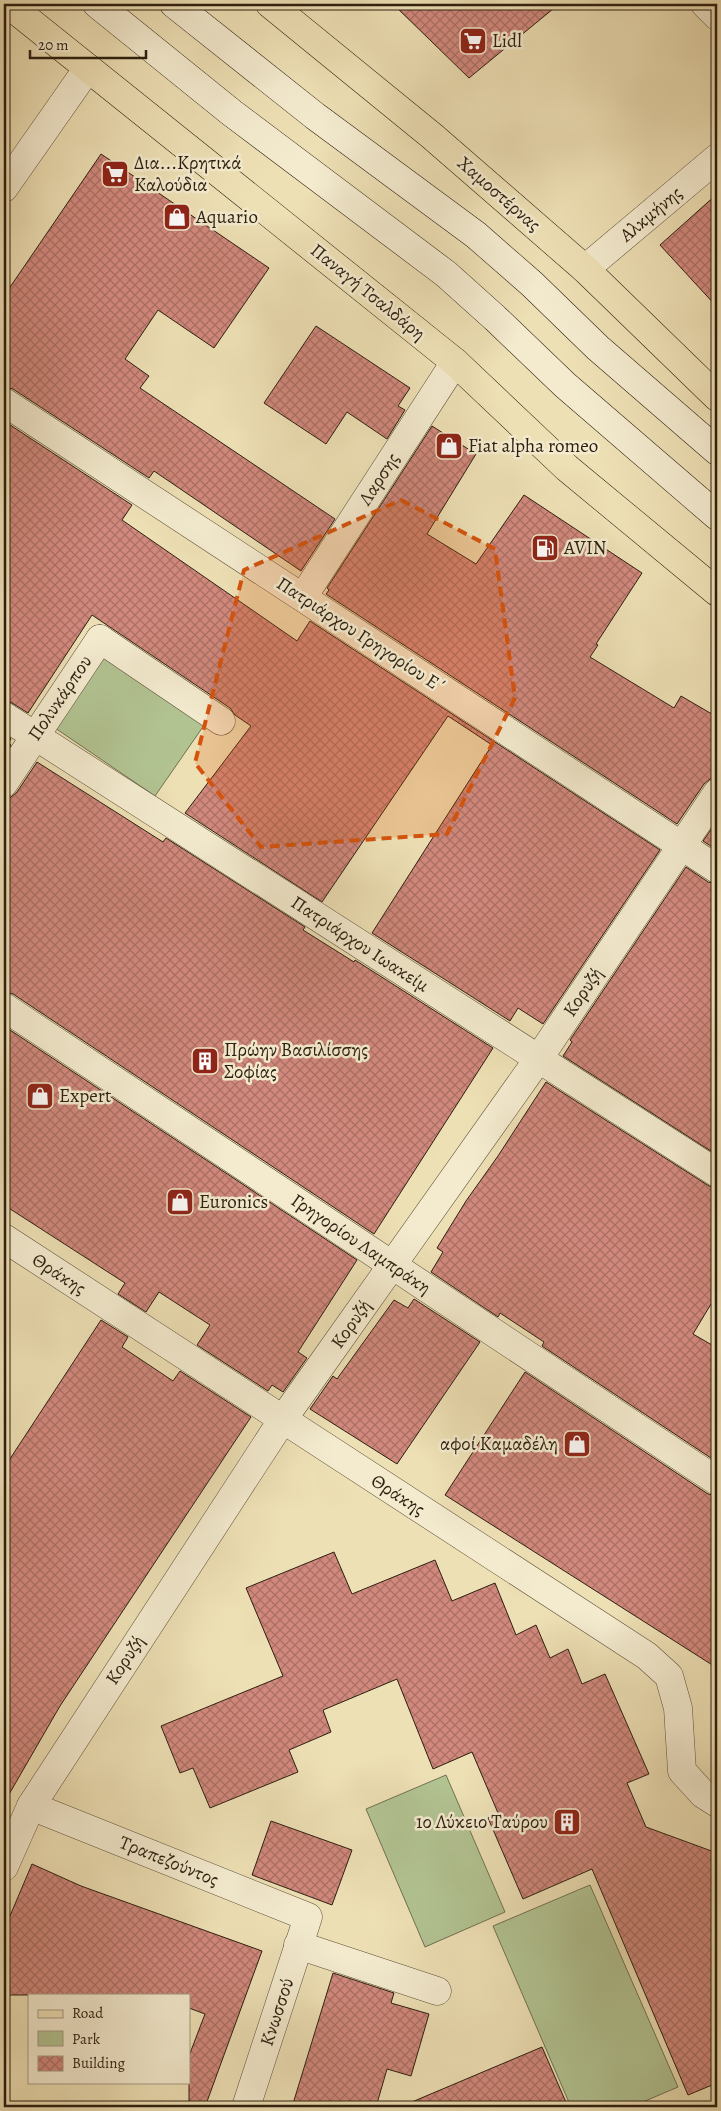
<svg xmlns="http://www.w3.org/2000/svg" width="721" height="2111" viewBox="0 0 721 2111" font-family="Alegreya,serif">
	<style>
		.green { fill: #b2c392; stroke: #6f7151 }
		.building { fill: url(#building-cross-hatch); stroke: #2c1f10 }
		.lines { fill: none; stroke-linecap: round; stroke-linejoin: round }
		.pedestrian-casing { stroke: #5c4f39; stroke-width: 29 }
		.minor-casing { stroke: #5c4f39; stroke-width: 29 }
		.secondary-casing { stroke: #2c1f10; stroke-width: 29 }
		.primary-casing { stroke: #2c1f10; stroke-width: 29 }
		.pedestrian { stroke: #f4ebcf; stroke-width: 28 }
		.minor { stroke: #f4ebcf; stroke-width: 28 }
		.secondary { stroke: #f4ebcf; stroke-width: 28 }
		.primary { stroke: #eee0b5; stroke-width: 28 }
		.marked { fill: #d5530c; fill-opacity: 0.2; stroke: #d5530c; stroke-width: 4; stroke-dasharray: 10 6; stroke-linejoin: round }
		.labels { text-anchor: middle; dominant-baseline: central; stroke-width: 5; stroke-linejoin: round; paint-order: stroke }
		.poi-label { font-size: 19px; fill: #2c1f10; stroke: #f4ebcf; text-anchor: start }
		.street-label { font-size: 19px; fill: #2c1f10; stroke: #f4ebcf }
	</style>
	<defs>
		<pattern id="building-cross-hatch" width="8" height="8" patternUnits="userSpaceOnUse" patternTransform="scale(1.25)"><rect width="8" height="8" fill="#d2897d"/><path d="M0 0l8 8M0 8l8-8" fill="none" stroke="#ab6f65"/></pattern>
	</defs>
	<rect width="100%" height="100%" fill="#eee0b5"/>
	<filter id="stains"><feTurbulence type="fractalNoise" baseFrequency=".004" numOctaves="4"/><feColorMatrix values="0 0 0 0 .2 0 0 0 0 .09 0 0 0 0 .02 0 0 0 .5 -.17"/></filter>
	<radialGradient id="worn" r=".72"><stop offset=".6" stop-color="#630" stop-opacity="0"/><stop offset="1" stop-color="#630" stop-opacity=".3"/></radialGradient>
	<g class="green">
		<path d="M106,653l101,68 -52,75 -100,-68z"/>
		<path d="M446,1775l59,137 -80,35 -59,-138z"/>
		<path d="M590,1885l88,202 -47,20h-60l-78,-181z"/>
	</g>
	<g class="building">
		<path d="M393,4h166l-90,74z"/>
		<path d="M101,154l168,114 -55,80 -56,-38 -33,49 24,17 -9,12 195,131 -34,52 -147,-100 -5,7 -136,-89 -9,-2v-91z"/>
		<path d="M717,194v113l-57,-62z"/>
		<path d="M316,326l94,62 -12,18 7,4 -18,29 -40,-27 -21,32 -62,-41z"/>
		<path d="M4,421l128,84 -10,15 175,121 13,-20 350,229 -117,174 -25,-16 -8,13 -138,-88 120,-188 -44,-29 -126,186 -137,-89 66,-87 -16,-11 -5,-7 -138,-93 -64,98 -16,-10 -8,-2z"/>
		<path d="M432,426l44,28 -49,80 49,30 48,-69 118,78 -46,71 2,1 -8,12 84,51 7,-12 36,21v61l-7,1 -6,5 -27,40 -351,-230 3,-4 -2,-2z"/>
		<path d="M4,734l7,5 -3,4 3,2 -7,10z"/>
		<path d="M37,762l126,80 3,-4 139,89 -2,3 51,32 1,-2 138,88 -119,186 -361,-240 -9,-2v-193l7,-2 6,-5z"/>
		<path d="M717,821v29l-14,-9z"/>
		<path d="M686,867l22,15 9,2v271l-154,-99 9,-14 -2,-2z"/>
		<path d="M4,1026l353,234 -59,92 9,6 -24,34 -11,-7 -4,6 -71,-46 13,-20 -51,-33 -13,20 -28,-18 7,-11 -121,-78z"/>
		<path d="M546,1082l163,104 8,2v106l-24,40 24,14v114l-175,-116 2,-4 -44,-29 -2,4 -67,-45 12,-20 -6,-4 29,-47 32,-45z"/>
		<path d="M414,1299l66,43 -83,122 -87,-55 23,-33 4,3 57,-79 14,8z"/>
		<path d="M101,1320l27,17 -6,10 51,34 7,-10 71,46 -191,289 -56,97v-335z"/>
		<path d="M525,1372l183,122 9,2v172l-272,-173z"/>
		<path d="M334,1552l18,42 83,-34 17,41 43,-18 21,52 20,-10 14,33 18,-9 14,35 23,-10 44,100 -22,9 19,44 71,26v230l-29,12 -96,-226 -69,30 -35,-81 10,-5 -26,-61 -39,17 -36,-90 -74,31 8,22 -42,18 9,22 -88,36 -17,-40 -13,5 -19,-47 122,-50 -37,-88z"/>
		<path d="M271,1821l81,29 -20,55 -80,-30z"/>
		<path d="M32,1864l49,22 181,65 -57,156h-16v-51l16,-42 -16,-6v-13h-185v-65z"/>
		<path d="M333,1973l61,20 -3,10 38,11 -18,62 -24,-7 -11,38h-84z"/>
		<path d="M542,2047l26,60h-168z"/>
	</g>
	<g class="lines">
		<g class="pedestrian-casing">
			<path id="pedestrian" d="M100,639l121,82"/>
		</g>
		<g class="minor-casing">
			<g id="minor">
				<path d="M705,4l12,12"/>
				<path d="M4,188l84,-120"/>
				<path d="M585,269l132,-111"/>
				<path d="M4,402l713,467"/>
				<path d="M303,597l152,-235"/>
				<path d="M4,716l713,457"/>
				<path d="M4,783l96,-144"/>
				<path d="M4,1007l713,474"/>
				<path d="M4,1238l643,418 22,20 9,32 4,63 21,23 14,9"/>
				<path d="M31,1806l277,111 -62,190"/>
				<path d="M4,1867l27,-61 252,-387 256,-361 178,-265"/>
				<path d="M298,1945l139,46"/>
			</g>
		</g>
		<g class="secondary-casing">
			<g id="secondary">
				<path d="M97,4l135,109 214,161 49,44 70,67 152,131"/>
				<path d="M174,4l141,112 161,119 56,49 66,64 119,103"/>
			</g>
		</g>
		<g class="primary-casing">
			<g id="primary">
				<path d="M8,4l447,358 112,106 150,124"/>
				<path d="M270,4l162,132 153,133 132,128"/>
			</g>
		</g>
		<use href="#pedestrian" class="pedestrian"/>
		<use href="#minor" class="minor"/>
		<use href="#secondary" class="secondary"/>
		<use href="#primary" class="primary"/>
	</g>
	<path class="marked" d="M401,500l94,49 20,149 -68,136 -186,13 -66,-84 49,-193z"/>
	<defs>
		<g id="supermarket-square" transform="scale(1.4375)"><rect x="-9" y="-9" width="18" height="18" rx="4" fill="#8f2418" stroke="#f4ebcf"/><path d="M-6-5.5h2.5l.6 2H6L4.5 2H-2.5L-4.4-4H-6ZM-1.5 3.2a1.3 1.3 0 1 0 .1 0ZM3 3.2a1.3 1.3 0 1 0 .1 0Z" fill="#fff"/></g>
		<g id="shop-square" transform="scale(1.4375)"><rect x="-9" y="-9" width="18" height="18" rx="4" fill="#8f2418" stroke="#f4ebcf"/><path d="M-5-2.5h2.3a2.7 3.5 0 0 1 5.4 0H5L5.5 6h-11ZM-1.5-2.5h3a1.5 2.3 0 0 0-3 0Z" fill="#fff"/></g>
		<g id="fuel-square" transform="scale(1.4375)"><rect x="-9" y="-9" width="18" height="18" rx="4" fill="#8f2418" stroke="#f4ebcf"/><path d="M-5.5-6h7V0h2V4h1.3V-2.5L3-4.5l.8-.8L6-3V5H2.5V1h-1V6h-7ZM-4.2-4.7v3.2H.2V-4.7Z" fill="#fff"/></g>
		<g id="building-square" transform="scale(1.4375)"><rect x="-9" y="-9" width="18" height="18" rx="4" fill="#8f2418" stroke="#f4ebcf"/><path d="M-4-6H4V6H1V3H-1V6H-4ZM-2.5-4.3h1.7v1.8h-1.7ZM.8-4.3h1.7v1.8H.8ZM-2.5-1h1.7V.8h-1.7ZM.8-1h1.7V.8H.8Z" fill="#fff"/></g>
	</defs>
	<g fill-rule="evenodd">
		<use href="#supermarket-square" x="473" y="41"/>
		<use href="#supermarket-square" x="115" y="174"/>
		<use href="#shop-square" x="177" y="217"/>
		<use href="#shop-square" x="449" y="446"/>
		<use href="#fuel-square" x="545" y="548"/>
		<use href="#building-square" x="205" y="1061"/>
		<use href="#shop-square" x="40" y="1096"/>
		<use href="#shop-square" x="180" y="1202"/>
		<use href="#shop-square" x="577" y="1444"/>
		<use href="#building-square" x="567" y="1822"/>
	</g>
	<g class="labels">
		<g class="poi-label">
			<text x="492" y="41">Lidl</text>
			<text x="134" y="163">Δια...Κρητικά<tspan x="134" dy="22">Καλούδια</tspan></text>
			<text x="196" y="217">Aquario</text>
			<text x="468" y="446">Fiat alpha romeo</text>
			<text x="564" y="548">AVIN</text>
			<text x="224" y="1050">Πρώην Βασιλίσσης<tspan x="224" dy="22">Σοφίας</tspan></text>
			<text x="59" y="1096">Expert</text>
			<text x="199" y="1202">Euronics</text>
			<text x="558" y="1444" text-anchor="end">αφοί Καμαδέλη</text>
			<text x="548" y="1822" text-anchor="end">1ο Λύκειο Ταύρου</text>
		</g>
		<g class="street-label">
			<text transform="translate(499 194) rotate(41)">Χαμοστέρνας</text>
			<text transform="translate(651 214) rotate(-40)">Αλκμήνης</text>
			<text transform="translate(368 292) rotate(39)">Παναγή Τσαλδάρη</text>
			<text transform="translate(379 479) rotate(-57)">Λαρσης</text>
			<text transform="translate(361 635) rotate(33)">Πατριάρχου Γρηγορίου Ε΄</text>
			<text transform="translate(60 698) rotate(-56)">Πολυκάρπου</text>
			<text transform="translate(360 944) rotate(33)">Πατριάρχου Ιωακείμ</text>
			<text transform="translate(583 992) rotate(-56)">Κορυζή</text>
			<text transform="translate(361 1244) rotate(34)">Γρηγορίου Λαμπράκη</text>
			<text transform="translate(59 1274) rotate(33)">Θράκης</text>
			<text transform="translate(351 1324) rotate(-55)">Κορυζή</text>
			<text transform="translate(398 1495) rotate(33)">Θράκης</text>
			<text transform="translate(125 1660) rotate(-57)">Κορυζή</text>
			<text transform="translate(169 1861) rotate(22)">Τραπεζούντος</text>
			<text transform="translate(277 2012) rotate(-72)">Κνωσσού</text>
		</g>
	</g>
	<rect width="721" height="2111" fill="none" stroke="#eee0b5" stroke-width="20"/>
	<rect x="5" y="5" width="711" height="2101" fill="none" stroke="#2c1f10" stroke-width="2.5"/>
	<rect x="10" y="10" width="701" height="2091" fill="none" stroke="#2c1f10"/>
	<rect x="28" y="1994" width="162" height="90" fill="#f4ebcf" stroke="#a49983"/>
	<rect x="38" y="2010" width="25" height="8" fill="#eee0b5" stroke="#a49983"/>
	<text x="72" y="2018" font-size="15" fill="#2c1f10">Road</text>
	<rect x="38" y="2031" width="25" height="15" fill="#b2c392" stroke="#a49983"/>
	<text x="72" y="2044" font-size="15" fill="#2c1f10">Park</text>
	<rect x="38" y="2056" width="25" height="15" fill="url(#building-cross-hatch)" stroke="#a49983"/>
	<text x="72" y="2068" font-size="15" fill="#2c1f10">Building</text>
	<path d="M30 50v8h116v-8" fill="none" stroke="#2c1f10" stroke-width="2.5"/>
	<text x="38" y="50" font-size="15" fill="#2c1f10" stroke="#f4ebcf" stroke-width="4" paint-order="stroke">20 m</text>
	<rect width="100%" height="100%" filter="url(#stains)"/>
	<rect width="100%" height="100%" fill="url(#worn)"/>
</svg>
